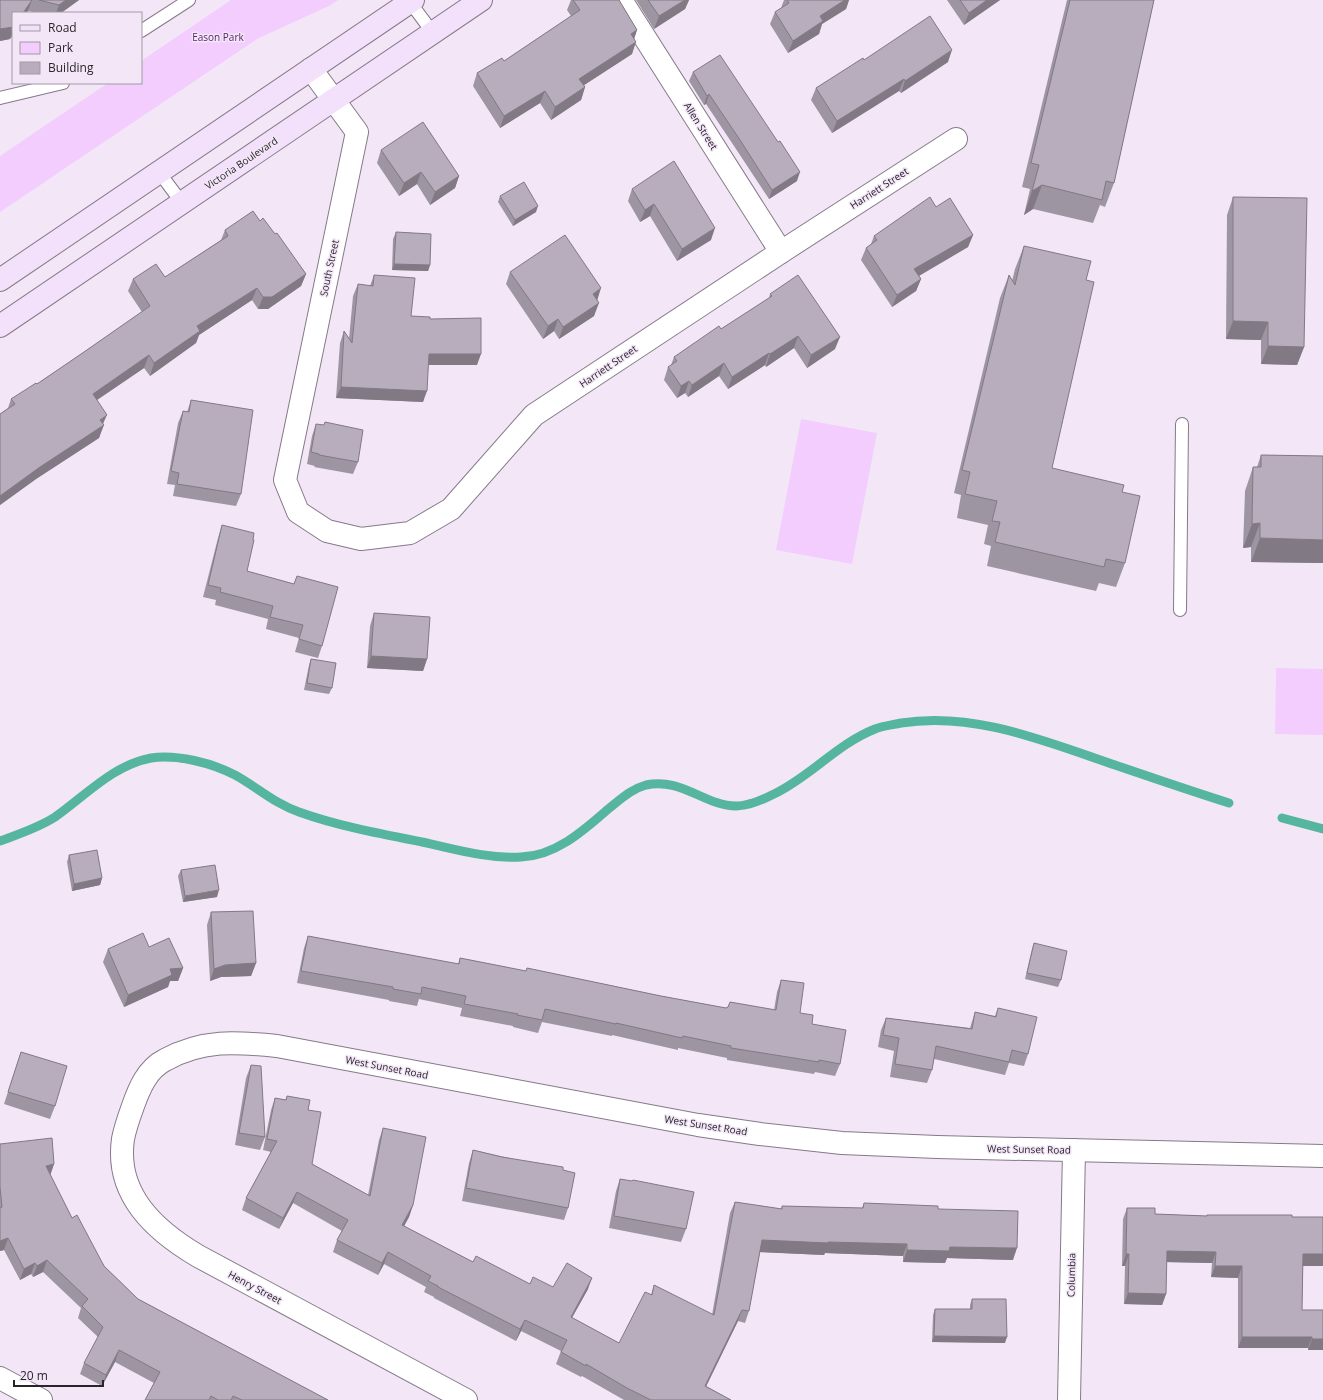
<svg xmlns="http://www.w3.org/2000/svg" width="1323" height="1400" viewBox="0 0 1323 1400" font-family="'Open Sans',sans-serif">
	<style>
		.green { fill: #f2cdfe }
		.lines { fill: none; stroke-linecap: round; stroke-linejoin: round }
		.stream { stroke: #56b59f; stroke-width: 9 }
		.service-casing { stroke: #857a88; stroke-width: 14 }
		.minor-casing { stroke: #857a88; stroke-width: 24 }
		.secondary-casing { stroke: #857a88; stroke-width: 24 }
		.service { stroke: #fff; stroke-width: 12 }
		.minor { stroke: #fff; stroke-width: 22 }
		.secondary { stroke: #f3e0fa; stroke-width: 22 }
		.wall { fill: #9e95a2 }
		.shaded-wall { fill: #817984 }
		.building { fill: #b8adbc; stroke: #817984 }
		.labels { text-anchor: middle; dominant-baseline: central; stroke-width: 3; stroke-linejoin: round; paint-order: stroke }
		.park-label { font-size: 10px; fill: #5b256c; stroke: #f3e7f7 }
		.street-label { font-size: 10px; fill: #29242a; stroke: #f3e7f7 }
	</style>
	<rect width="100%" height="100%" fill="#f3e7f7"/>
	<g class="green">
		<path d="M231,0h107l-7,5 -74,34 -257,173v-56l108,-73h33v-22z"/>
		<path d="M801,419l76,14 -25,131 -76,-14z"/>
		<path d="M1276,668l47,1v66l-48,-1z"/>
	</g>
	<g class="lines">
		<g class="stream">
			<path d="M1282,818l41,11"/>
			<path d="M0,841c19,-7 38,-13 55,-24 30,-21 58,-52 96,-59 26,-4 61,5 84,17 22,12 40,29 64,37 39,14 82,22 123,30 33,7 65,17 99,15 34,-1 62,-26 86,-47 13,-10 24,-21 39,-25 35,-8 59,21 90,21 4,0 9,-1 13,-2 9,-2 17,-6 25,-10 36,-17 63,-50 101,-65 8,-3 17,-4 26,-6 73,-12 146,19 214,42 38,13 76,26 114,38"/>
		</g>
		<g class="service-casing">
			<g id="service">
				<path d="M410,2l23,31"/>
				<path d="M141,31l48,-31"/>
				<path d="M0,98l63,-15"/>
				<path d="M159,172l23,31"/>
				<path d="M1180,610l2,-186"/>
			</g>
		</g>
		<g class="minor-casing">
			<g id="minor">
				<path d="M621,0l160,252"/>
				<path d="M311,69l46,63 -72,348 13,32 29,19 34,8 49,-6 41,-24 83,-94 247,-163 175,-113"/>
				<path d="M0,1378l41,22"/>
				<path d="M466,1400l-268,-144c-44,-26 -83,-62 -75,-117 2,-11 6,-22 10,-33 6,-17 14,-37 32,-46 38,-21 71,-18 112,-14l421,79 62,9 82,9 95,4 386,9"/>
				<path d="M1069,1400l5,-250"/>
			</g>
		</g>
		<g class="secondary-casing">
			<g id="secondary">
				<path d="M0,280l413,-280"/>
				<path d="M0,326l481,-326"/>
			</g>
		</g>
		<use href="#service" class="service"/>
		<use href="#minor" class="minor"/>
		<use href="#secondary" class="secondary"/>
	</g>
	<g class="wall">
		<path d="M0,0h79l-18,13h-24l-9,-2 -1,2h-14l-3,26 -10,2z"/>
		<path d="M571,0h48l18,30 -3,9 -2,15 -48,31 1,2 -4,13 -30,20 -11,-17 -40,25 -27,-42 4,-13 27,-12 67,-45 -4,-6z"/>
		<path d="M636,0h53l-4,9 -31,20z"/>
		<path d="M784,0h65l-3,9 -24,15 -3,10 -31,19 -18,-29 5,-12 6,-4z"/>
		<path d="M947,0h53l-36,25z"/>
		<path d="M1067,0h87l-40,183 -9,24 -5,-2 -7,18 -60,-14 -9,6 6,-26 -8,-2z"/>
		<path d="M864,60l84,2 -47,31 -2,-2 -67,42 -21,-33 5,-12z"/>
		<path d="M693,72l85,70 19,39 -28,18 -33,-50 -30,-45 -2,1 -15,-24z"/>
		<path d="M381,150l78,26 -4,12 -25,17 -13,-21 -18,12 -22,-33z"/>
		<path d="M632,189l79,51 -34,21 -27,-45 -10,6 -12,-21z"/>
		<path d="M500,196l36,16 -23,14 -15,-24z"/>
		<path d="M1233,197l71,150 -7,18 -36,-1v-24l-35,-1 1,-124z"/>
		<path d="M936,207l37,28 -5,12 -49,29 2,3 -5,12 -24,16 -31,-47 5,-12 5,-4 3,-8z"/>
		<path d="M260,221l15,13 31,40 -5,12 -33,23h-10l-6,-9 -53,35 -3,8 -46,33 -6,-8 -47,32 6,24 -4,14 -63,41 -36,26v-91l8,-6 3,-9 26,-15 47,-32 58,-40 -14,-21 5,-12 32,-2 56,-37 4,-10z"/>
		<path d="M396,232l34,33 -2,6 -36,-1 1,-31z"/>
		<path d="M1024,246l62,34 -34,188 70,24 3,71 -9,24 -17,-4 -3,8 -109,-25 4,-20 -7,-2 4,-19 -31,-7 4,-23 -7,-2 46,-195 9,-23 3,6 3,-12z"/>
		<path d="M510,272l87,29 -3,15 -35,23 -5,-8 -11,8 -37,-55z"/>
		<path d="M374,275l37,41 19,3 47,46h-49l-5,37 -87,-4 4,-55 4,-12 5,8 4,-43 5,-12 12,2z"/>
		<path d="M770,294l65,55 -28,19 -13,-20 -28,19 -1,-2 -37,24 -9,-13 -31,21 -3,-4 -8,5 -13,-18 4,-13 3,-2 3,-8 47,-28 48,-31z"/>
		<path d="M191,400l50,94 -5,12 -63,-10 2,-11 -8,-1 11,-61 5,-12 4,1z"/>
		<path d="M316,424l42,38 -5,12 -39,-7 1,-1 -8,-2 5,-28z"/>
		<path d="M1261,455l62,1v107l-72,-1v-15l-8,1 2,-57 8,-24h4z"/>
		<path d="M222,525l25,46 47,13 3,-8 25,70 -4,12 -23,-6 4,-14 -33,-9 2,-10 -53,-14 1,-5 -13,-3 15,-59z"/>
		<path d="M374,613l53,46 -4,12 -56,-3 3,-42z"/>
		<path d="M311,659l21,29 -3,6 -25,-4 5,-25z"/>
		<path d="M69,855l33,23 -2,7 -28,6 -5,-29z"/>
		<path d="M181,870l36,27 -34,5 -5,-26z"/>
		<path d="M211,912l45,51 -5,13 -30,1 -11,4 -3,-56z"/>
		<path d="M308,936l150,28 2,-6 66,13 1,-3 134,28 65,12 2,-1 2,-5 44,8 3,-18 4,-12 19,33 12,11 28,40 -5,12 -20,-4 -1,2 -87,-14v-2l-49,-10v2l-66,-15v1l-70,-14 -4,11 -25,-6v-1l-53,-10 2,-8 -43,-9 -2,7 -28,-5v-1l-92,-17 7,-35z"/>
		<path d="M1034,943l27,37 -3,7 -33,-8 7,-30z"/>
		<path d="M149,947l34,21 -5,13h-8l-2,6 -44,20 -21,-45 5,-13z"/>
		<path d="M998,1008l30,46 -4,12 -15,-3 -4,12 -71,-16 -2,11 -5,13 -37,-6 4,-26 -16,-4 3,-17 5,-12 84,10 5,-16 20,4z"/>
		<path d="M21,1052l34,54 -5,13 -46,-15z"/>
		<path d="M251,1065l14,72 -5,13 -25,-5 11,-67z"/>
		<path d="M287,1096l21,14 4,54 56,31 11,-55 4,-12 30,77 -4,12 -5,9 69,36 57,22 23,3 35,2 -16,29 47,25 32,-48 3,-10 58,30 18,-102 5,-11 46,7 1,-3 80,2 2,-5 74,6 75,51 -66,-2 -2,5 -42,-1v-6l-78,-3 -1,2 -64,-3 -11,59 -4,12 -7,-2 -32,65 25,14h-107l-42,-24 -1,1 -25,-13 5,-13 -40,-20 -5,10 -82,-43v-1l-10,-5 2,-5 -42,-23 -6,11 -45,-23 4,-12 5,-9 -49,-28 -14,26 -37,-19 4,-12 25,-46 -8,-2 8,-40 4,-12 11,2z"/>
		<path d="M0,1144l54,20 -4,11 22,43 32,48 34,33 190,101h-183l9,-17 -39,-21 -13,24 -22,-12 4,-11 14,-26 -20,-19 3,-10 -38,-36 -10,5 -2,-3 -11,6 -16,-30 -4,1z"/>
		<path d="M473,1150l90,20 5,38 -4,12 -102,-19 7,-38z"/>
		<path d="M620,1179l66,50 -5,13 -72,-14 7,-37z"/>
		<path d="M1127,1208l28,6 51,2 1,-1 85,2 31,49h-20l-1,44 21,40h-15v-2h-70v-70l-27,-1 1,-14 -46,-1v32l-4,11 -38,-1 1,-38h-3l1,-47z"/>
		<path d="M972,1299l33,44 -73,-1 1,-27 2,-6h35v-4z"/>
	</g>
	<g class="shaded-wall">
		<path d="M32,0l-5,13h-4z"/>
		<path d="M66,0h13l-18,13h-5l3,-8z"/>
		<path d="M685,0h4l-4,9 -31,20 5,-13z"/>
		<path d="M845,0h4l-3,9 -24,15 -3,10 -31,19 5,-12 27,-25z"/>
		<path d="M987,0h13l-36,25 5,-12z"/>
		<path d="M13,27v8l-3,4 -10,2v-12z"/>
		<path d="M637,30l-4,12 -2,-8z"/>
		<path d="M636,42l-4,12 -57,37 4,-12z"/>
		<path d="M952,50l-4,12 -47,31 4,-12z"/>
		<path d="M904,79l-5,12 -67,42 5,-12z"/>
		<path d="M585,87l-4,13 -30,20 4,-13z"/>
		<path d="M545,91l-5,12 -40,25 4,-12z"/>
		<path d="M709,94l-3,10 -2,1 3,-9z"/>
		<path d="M421,172l-4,12 -18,12 5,-13z"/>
		<path d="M800,172l-3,9 -28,18 3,-9z"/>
		<path d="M459,176l-4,12 -25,17 5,-13z"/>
		<path d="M1042,185l-9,24 -9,6 8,-24z"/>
		<path d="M654,204l-4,12 -10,6 5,-12z"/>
		<path d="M538,206l-2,6 -23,14 2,-6z"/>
		<path d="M715,228l-4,12 -34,21 5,-12z"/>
		<path d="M973,235l-5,12 -58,34 4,-12z"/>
		<path d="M394,264l36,1 -2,6 -36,-1z"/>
		<path d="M306,274l-5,12 -33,23h-10l5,-12z"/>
		<path d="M921,279l-5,12 -24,16 5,-12z"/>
		<path d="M257,288l-5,12 -53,35 -3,8 -46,33 4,-13 43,-37z"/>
		<path d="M601,288l-4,13 -4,-7z"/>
		<path d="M599,303l-5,13 -35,23 4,-12z"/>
		<path d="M558,319l-4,12 -11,8 5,-13z"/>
		<path d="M1233,321l35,1 -7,18 -35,-1z"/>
		<path d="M798,336l-4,12 -28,19 4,-13z"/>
		<path d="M840,337l-5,12 -28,19 4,-13z"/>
		<path d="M1268,346l36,1 -7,18 -36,-1z"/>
		<path d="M769,353l-4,12 -37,24 4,-12z"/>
		<path d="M429,354h52l-4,11h-53z"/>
		<path d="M149,355l-5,13 -56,38 5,-12z"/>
		<path d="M724,363l-5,13 -31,21 4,-12z"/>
		<path d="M689,381l-4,12 -8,5 4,-12z"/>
		<path d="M341,387l86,4 -4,11 -87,-4z"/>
		<path d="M107,415l-5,11 2,-1 -5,13 -63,41 -36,26v-9z"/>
		<path d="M1260,523l-9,24 -8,1 9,-24z"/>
		<path d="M1260,538l63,2v23l-72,-1z"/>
		<path d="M371,656l56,3 -4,12 -56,-3z"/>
		<path d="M102,878l-2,7 -28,6 2,-7z"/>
		<path d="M219,890l-2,7 -34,5 2,-6z"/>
		<path d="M256,963l-5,13 -30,1 -11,4 4,-12 11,-4z"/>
		<path d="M183,968l-5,13h-8l-2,6 -44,20 4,-12 42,-26z"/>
		<path d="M54,1164l-4,12 -4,-10z"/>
		<path d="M297,1192l-4,11 -14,26 4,-11z"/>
		<path d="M413,1205l-4,12 -11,20 4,-12z"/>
		<path d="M8,1238l-4,12 -4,1v-10z"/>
		<path d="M762,1240l66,2 79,2 -4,12 -78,-3 -1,2 -66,-3z"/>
		<path d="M950,1247l67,1 -4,12 -66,-2 -2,5 -42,-1 4,-12z"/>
		<path d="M1167,1251l49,1 -4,11 -49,-1z"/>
		<path d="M388,1252l-4,12 -6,11 4,-12z"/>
		<path d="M1126,1254h3l-4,12h-3z"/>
		<path d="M1303,1254h20v12h-24z"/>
		<path d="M47,1260l-4,12 -10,5 4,-11z"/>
		<path d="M35,1263l-4,11 -11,6 4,-11z"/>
		<path d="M1215,1266h27l-4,12 -27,-1z"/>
		<path d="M592,1278l-4,11 -22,39 5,-11z"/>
		<path d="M1128,1293l38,1 -4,11 -38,-1z"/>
		<path d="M742,1310l-4,11 -37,76 4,-11z"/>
		<path d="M525,1320l-4,11 -5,10 4,-12z"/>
		<path d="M934,1336l73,1 -2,6 -73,-1z"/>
		<path d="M1242,1337h70l-4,11h-70z"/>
		<path d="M1312,1339h11v11h-15z"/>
		<path d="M119,1350l-4,12 -13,24 4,-11z"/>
	</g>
	<g class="building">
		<path d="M0,0h32l-9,13h-10v14l-13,2z"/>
		<path d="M39,0h27l-7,5z"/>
		<path d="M573,0h46l18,30 -6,4 5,8 -57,37 6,8 -30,20 -10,-16 -41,25 -27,-43 25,-15 2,3 76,-51z"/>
		<path d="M648,0h37l-26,16z"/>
		<path d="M787,0h58l-25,16 3,5 -30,20 -18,-29 14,-9z"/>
		<path d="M960,0h27l-18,13z"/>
		<path d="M1070,0h84l-40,183 -8,-2 -4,19 -60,-15 -10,6 7,-26 -8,-2z"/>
		<path d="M930,16l22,34 -47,31 -1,-2 -67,42 -21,-33 47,-30 1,2z"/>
		<path d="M720,55l58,87 2,-1 20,31 -28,18 -32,-50 -31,-46 -2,2 -14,-24z"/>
		<path d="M423,122l36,54 -24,16 -14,-20 -17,11 -23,-33z"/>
		<path d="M674,161l41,67 -33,21 -28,-45 -9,6 -13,-21z"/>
		<path d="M524,182l14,24 -23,14 -15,-24z"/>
		<path d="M930,197l6,10 14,-9 23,37 -59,34 7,10 -24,16 -31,-47 11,-8 -3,-4z"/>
		<path d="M1233,197l74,1 -3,149 -36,-1v-24l-35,-1z"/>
		<path d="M253,211l7,10 3,-3 12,16 2,-1 29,41 -34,23h-9l-6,-9 -60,38 3,5 -46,32 -5,-8 -56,39 14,21 -7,5 4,5 -64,42 -40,29v-82l15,-10 -4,-5 25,-16 1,1 47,-32 66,-46 -17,-27 23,-15 9,13 63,-41 -3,-6z"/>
		<path d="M396,232l35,2 -1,31 -36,-1z"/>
		<path d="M565,235l36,53 -8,6 6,9 -36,24 -5,-8 -10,7 -38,-54z"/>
		<path d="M1024,246l67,15 -5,19 8,2 -42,186 72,17 -2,7 18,4 -15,67 -19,-4 -2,8 -109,-25 5,-20 -8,-1 5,-20 -32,-7 5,-22 -8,-2 47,-195 6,10z"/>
		<path d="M374,275l41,3 -4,38 19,1v2l51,-1v36h-52l-2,37 -86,-4 3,-56 8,12 6,-59 15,2z"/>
		<path d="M798,275l42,62 -29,18 -13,-19 -28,18 -1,-1 -37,24 -8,-14 -32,22 -3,-4 -8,5 -13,-19 9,-6 -3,-4 45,-31 2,3 51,-33 -2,-2z"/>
		<path d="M191,400l62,10 -12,84 -64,-10 2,-11 -8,-2 12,-60 6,1z"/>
		<path d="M325,422l38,8 -5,32 -39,-7v-1l-8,-2 5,-28 8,1z"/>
		<path d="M1261,455l62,1v84l-63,-2v-15l-8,1 1,-57h8z"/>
		<path d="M222,525l32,8 -1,7h1l-7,31 47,13 3,-8 41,11 -16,59 -23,-7 4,-14 -33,-8 3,-11 -53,-14 1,-4 -13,-3z"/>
		<path d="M374,613l56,4 -3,42 -56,-3z"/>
		<path d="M311,659l25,4 -4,25 -25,-5z"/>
		<path d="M97,850l5,28 -28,6 -5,-29z"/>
		<path d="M215,865l4,25 -34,6 -4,-26z"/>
		<path d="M253,911l3,52 -31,2 -11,4 -3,-57z"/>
		<path d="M143,933l6,14 20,-9 14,30 -13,1 2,6 -44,20 -20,-46z"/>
		<path d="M308,936l151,28 1,-6 66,13 1,-3 134,28 65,12 2,-1 2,-5 46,8 5,-30 23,3 -4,30 13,2 -1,9 34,6 -6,34 -21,-4v2l-88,-14v-2l-48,-10 -1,2 -66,-15v1l-71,-15 -3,11 -25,-5 1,-1 -54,-10 2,-8 -44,-9 -1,7 -28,-5v-2l-92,-16z"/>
		<path d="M1034,943l33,8 -6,29 -34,-7z"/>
		<path d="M998,1008l39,9 -9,37 -16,-4 -3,12 -73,-16 -4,24 -37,-6 4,-26 -16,-3 3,-17 86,11 3,-17 21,5z"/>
		<path d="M21,1052l46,14 -12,40 -47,-14z"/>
		<path d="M251,1065l10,1 4,71 -26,-4z"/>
		<path d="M287,1096l23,4 -2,10 13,2 -9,52 58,32 13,-68 43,9 -13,68 -11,20 71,37 3,-6 54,28 3,-7 20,10 14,-24 25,15 -21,39 48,26 26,-51 7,3 2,-10 60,30 21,-113 47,7v-3l81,2 1,-5 74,3v3l80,2 -1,37 -67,-1 -1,4 -42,-1v-6l-79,-2v1l-66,-3 -13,71 -7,-1 -37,76 26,14h-80l-24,-12 -41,-24v2l-25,-14 6,-12 -42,-20 -5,9 -82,-42v-1l-10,-5 3,-5 -43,-24 -6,11 -45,-23 11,-20 -51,-28 -14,26 -37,-20 31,-57 -10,-2 8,-41 11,2z"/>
		<path d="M52,1138l2,26 -8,2 26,52 5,-3 27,51 34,33 190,101h-86l-9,-4 -2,4h-13l-7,-4 -2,4h-64l15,-28 -41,-22 -13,25 -22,-12 19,-36 -21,-21 6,-7 -41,-39 -10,6 -2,-3 -11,6 -16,-31 -8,3v-33l2,-1 -2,-20v-43z"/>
		<path d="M473,1150l29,7 61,10v3l12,3 -7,35 -102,-20z"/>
		<path d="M620,1179l12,2 1,-1 61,12 -8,37 -72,-13z"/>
		<path d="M1127,1208h28v6l52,2v-1h85v2h31v37h-20l-1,56h21v29h-11v-2h-70v-71h-27l1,-14 -49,-1 -1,43 -38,-1 1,-39h-3z"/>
		<path d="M972,1299h34l1,38 -73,-1 1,-27h37z"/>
	</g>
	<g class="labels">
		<g class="park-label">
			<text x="218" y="37">Eason Park</text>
		</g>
		<g class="street-label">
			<text transform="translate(701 126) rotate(58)">Allen Street</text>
			<text transform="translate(241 163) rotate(-34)">Victoria Boulevard</text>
			<text transform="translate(879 188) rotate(-33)">Harriett Street</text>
			<text transform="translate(329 268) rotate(-78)">South Street</text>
			<text transform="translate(608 366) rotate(-34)">Harriett Street</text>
			<text transform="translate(387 1067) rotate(11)">West Sunset Road</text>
			<text transform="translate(706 1125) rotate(9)">West Sunset Road</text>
			<text transform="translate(1029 1149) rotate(1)">West Sunset Road</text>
			<text transform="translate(1071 1275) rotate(-89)">Columbia</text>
			<text transform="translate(255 1287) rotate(28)">Henry Street</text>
		</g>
	</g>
	<rect x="12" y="12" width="130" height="72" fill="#f3e7f7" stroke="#a299a5"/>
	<rect x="20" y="25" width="20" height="6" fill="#f3e0fa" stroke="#a299a5"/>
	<text x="48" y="32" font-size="12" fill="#29242a">Road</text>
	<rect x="20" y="42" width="20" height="12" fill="#f2cdfe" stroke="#a299a5"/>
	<text x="48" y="52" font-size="12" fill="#29242a">Park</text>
	<rect x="20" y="62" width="20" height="12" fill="#b8adbc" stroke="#a299a5"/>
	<text x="48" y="72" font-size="12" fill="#29242a">Building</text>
	<path d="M14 1380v6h89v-6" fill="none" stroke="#29242a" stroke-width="2"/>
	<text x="20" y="1380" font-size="12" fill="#29242a" stroke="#f3e7f7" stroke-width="3" paint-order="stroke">20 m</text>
</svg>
